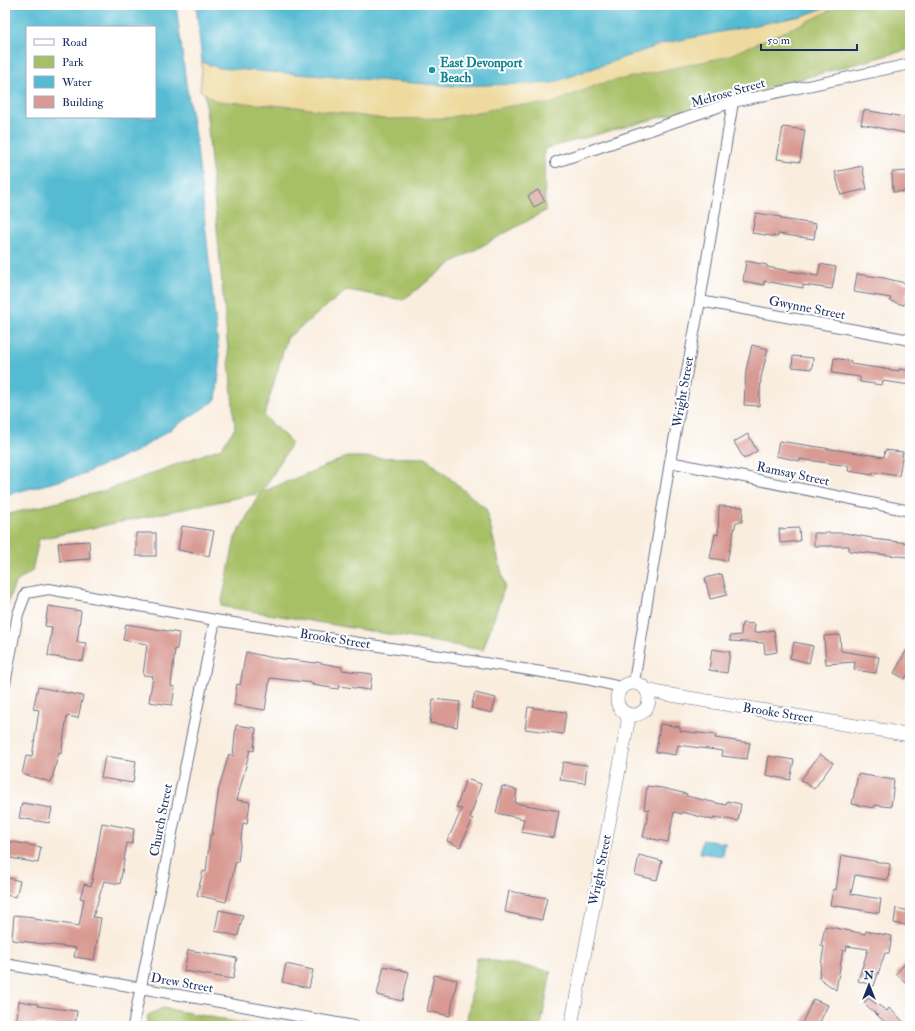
<svg xmlns="http://www.w3.org/2000/svg" width="915" height="1031" viewBox="0 0 915 1031" font-family="'IM FELL Double Pica',serif">
	<style>
		.green { fill: #a7c066; stroke: #617862 }
		.sand { fill: #eeda9e; stroke: #84847e }
		.water { fill: #54bbd2; stroke: #387598; fill-rule: evenodd }
		.building { fill: #d89a92 }
		.lines { fill: none; stroke-linecap: round; stroke-linejoin: round }
		.minor-casing { stroke: #69728b; stroke-width: 12 }
		.tertiary-casing { stroke: #69728b; stroke-width: 14 }
		.minor { stroke: #fff; stroke-width: 10 }
		.tertiary { stroke: #fff; stroke-width: 13 }
		.culture-dot { fill: #0f9aa8; stroke: #fff; stroke-width: 1.5 }
		.labels { text-anchor: middle; dominant-baseline: central; stroke-width: 4; stroke-linejoin: round; paint-order: stroke }
		.culture-label { font-size: 13px; font-weight: bold; fill: #0d838f; stroke: #fff; text-anchor: start }
		.street-label { font-size: 13px; fill: #1b2f5e; stroke: #fff }
	</style>
	<rect width="100%" height="100%" fill="#fff"/>
	<filter id="ink" filterUnits="userSpaceOnUse"><feTurbulence type="fractalNoise" baseFrequency=".025" numOctaves="2"/><feDisplacementMap in="SourceGraphic" scale="8" xChannelSelector="R" yChannelSelector="G"/><feConvolveMatrix kernelMatrix="1 2 1 2 8 2 1 2 1" color-interpolation-filters="sRGB"/></filter>
	<filter id="wash" filterUnits="userSpaceOnUse"><feTurbulence type="fractalNoise" baseFrequency=".012" numOctaves="4" result="noise"/><feDisplacementMap in="SourceGraphic" scale="16" xChannelSelector="R" yChannelSelector="G"/><feGaussianBlur stdDeviation="0.9" result="paint"/><feColorMatrix in="noise" values="0 0 0 0 0 0 0 0 0 0 0 0 0 0 0 0 0 1.4 0 .05"/><feComposite in="paint" operator="in"/></filter>
	<g filter="url(#wash)">
		<rect width="100%" height="100%" fill="#f9edde"/>
		<g class="green">
			<path d="M832,5h78v44l-366,100 1,62 -92,51 -50,38 -56,-10 -60,48 -23,78 28,27 -30,49 85,-35 79,1 60,51 19,77 -22,64 -262,-44 14,-68 25,-45 -221,46 -7,32 -17,12 -10,28v-96l99,-24 117,-43 14,-20 -33,-366 17,6z"/>
			<path d="M477,958l74,13 -10,55h-75z"/>
			<path d="M163,1008l95,18h-112l2,-11z"/>
		</g>
		<path class="sand" d="M463,5h377l-27,14 -88,38 -126,27 -49,20 -34,1 -70,13 -61,1 -89,-12 -80,-6 -16,-11 5,-58z"/>
		<g class="water">
			<path d="M5,5h171l10,78 11,64 23,218 -4,35 -79,51 -59,25 -73,19zM27,27h128v90h-128z"/>
			<path d="M196,5h636l-30,11 -137,27 -113,40 -99,3 -234,-18 -17,-6z"/>
			<path d="M702,840l23,3 -2,13 -23,-3z"/>
		</g>
		<g id="blocks">
			<g class="building">
				<path d="M864,110l46,8v16l-49,-10z"/>
				<path d="M783,127l22,3 -5,32 -23,-3z"/>
				<path d="M862,166l5,23 -26,6 -6,-23z"/>
				<path d="M910,171v20l-17,1 -1,-20z"/>
				<path d="M538,190l7,11 -11,6 -6,-11z"/>
				<path d="M756,213l25,4v2l35,5 -2,15 -36,-5v3l-26,-4z"/>
				<path d="M746,261l21,4v2l51,9 2,-12 16,3 -4,22 -29,-4v3l-39,-7v4l-21,-4z"/>
				<path d="M857,274l27,4 25,6 -5,21 -14,-4 1,-3 -37,-6z"/>
				<path d="M752,345l16,4 -7,29 -2,28 -15,-1 2,-35z"/>
				<path d="M793,356l20,2 -1,11 -20,-2z"/>
				<path d="M834,358l17,3v3l48,7v-2l11,2v14l-27,-4 -1,4 -22,-3v-5l-28,-4z"/>
				<path d="M748,434l9,17 -13,8 -10,-17z"/>
				<path d="M779,441l105,16 1,-7 18,2 -4,24 -26,-4v3l-25,-4 1,-5 -49,-7v2l-24,-5z"/>
				<path d="M719,506l24,1 -1,15h-6l-9,39 -17,-3 5,-24 3,1z"/>
				<path d="M182,526l32,5 -5,25 -31,-6z"/>
				<path d="M799,528l1,13 -20,2 -1,-14z"/>
				<rect x="136" y="533" width="20" height="23"/>
				<path d="M814,533h31l27,5v1l37,4 -2,14 -58,-6v-5h-35z"/>
				<path d="M89,541l1,18 -30,2 -2,-18z"/>
				<path d="M722,574l5,21 -17,4 -5,-21z"/>
				<path d="M48,606l33,5 -4,31 9,1 -3,18 -35,-5 4,-29 -7,-1z"/>
				<path d="M742,623l13,1 -1,9 20,-3 3,22 -12,2 -1,-11 -34,-2v-5l11,-1z"/>
				<path d="M126,624l53,9 -2,16h-2l-4,37 4,1 -3,18 -23,-3 4,-26 -10,-1 4,-31 -24,-4z"/>
				<path d="M840,635l1,16 38,6 -3,16 -22,-3 1,-8 -29,2 -2,-28z"/>
				<path d="M794,642l19,4 -4,17 -19,-5z"/>
				<path d="M910,644v26l-5,9 -11,-6z"/>
				<path d="M712,649l18,3 -3,21 -18,-3z"/>
				<path d="M246,652l22,5 48,6v-1l26,5v3l30,4 -2,16 -31,-4 -1,3 -26,-4 1,-2 -43,-5 -5,32 -31,-5 3,-21 3,1z"/>
				<path d="M38,687l45,9 -5,22 -11,-2 -6,38 -2,-1 -8,29 -29,-8 4,-18 6,1 7,-47 -6,-1z"/>
				<path d="M475,693l21,5 -4,15 -21,-5z"/>
				<path d="M433,699l27,3 -3,25 -27,-4z"/>
				<path d="M528,707l38,5 -3,22 -38,-5z"/>
				<path d="M660,724l20,3v4l36,4 -1,3 35,5 -3,16 -25,-3 1,-5 -45,-6 -2,10 -20,-3z"/>
				<path d="M236,725l20,3 -2,23 -4,-1 -13,50 13,2 -3,22 -4,-1 -5,39 -2,-1 -10,41 -29,-7 6,-24 3,1 4,-37h2l7,-47 10,-34 4,2z"/>
				<path d="M820,754l13,9 -19,26 -13,-9z"/>
				<path d="M105,756l31,5 -3,22 -32,-5z"/>
				<path d="M769,756l25,4 -4,20 -24,-5z"/>
				<path d="M563,762l24,3 -2,18 -25,-3z"/>
				<path d="M858,774l36,6 -3,27 -16,-2 -1,3 -22,-4z"/>
				<path d="M466,779l15,5 -11,34 3,1 -13,28 -13,-6 15,-32 -6,-1z"/>
				<path d="M502,786l15,4 -2,13 44,8 -5,27 -33,-6 3,-13 -28,-6z"/>
				<path d="M647,786l15,2 25,6 -1,2 40,9 1,-4 14,3 -3,17 -24,-4 -1,3 -31,-8v2l-8,-2 -6,30 -25,-5 6,-27 -5,-1z"/>
				<path d="M22,803l30,5 -3,15 -30,-5z"/>
				<path d="M102,823l32,6 -2,15 -5,-1 -7,41 -16,-3 -11,36 8,1 -7,42 -20,-3 2,-9 -64,-8 2,-25 20,2v2l45,7 5,-27 -4,-1 4,-14 7,2z"/>
				<path d="M7,841l34,6 -3,16 -33,-6z"/>
				<path d="M639,855l23,6 -5,19 -22,-5z"/>
				<path d="M841,855l49,9 -2,16 -33,-5 -4,19 30,5 -2,14 -49,-8 3,-16 3,1z"/>
				<path d="M5,877l15,4 -4,16 -11,-2z"/>
				<path d="M509,891l38,7 -5,22 -37,-8z"/>
				<path d="M896,908l14,3v15l-16,-3z"/>
				<path d="M219,910l24,5 -5,21 -23,-5z"/>
				<path d="M825,926l40,8 1,-3 26,5 -3,17h-4l-11,33 -16,-5 10,-32 -21,-3 -1,5 -3,-1 -7,40 -17,-12 5,-32h-3z"/>
				<path d="M188,950l49,8 -4,21 -49,-8z"/>
				<path d="M910,957v29l-14,-12z"/>
				<path d="M286,964l27,6 -4,18 -27,-6z"/>
				<path d="M384,966l25,6 -7,29 -25,-6z"/>
				<path d="M434,975l23,5 -7,36 -23,-5z"/>
				<path d="M868,998l19,13 2,-3 19,18h-19l-25,-23z"/>
				<path d="M813,999l15,6 -10,21h-11l-5,-3z"/>
				<path d="M19,1001l19,3v2l39,5 -2,15h-14l-26,-3v3h-19z"/>
			</g>
		</g>
	</g>
	<g filter="url(#ink)">
		<use href="#blocks" fill-opacity="0" stroke="#69728b" stroke-width="1"/>
		<g class="lines">
			<g class="minor-casing">
				<g id="minor">
					<path d="M556,162l177,-60 177,-38"/>
					<path d="M700,301l210,39"/>
					<path d="M670,462l240,49"/>
					<path d="M634,682l36,-220 30,-161 33,-199"/>
					<path d="M5,684l13,-70 8,-21 23,-4 166,31 371,59 35,8"/>
					<path d="M5,964l349,62"/>
					<path d="M133,1026l82,-406"/>
				</g>
			</g>
			<g class="tertiary-casing">
				<g id="tertiary">
					<circle cx="633" cy="699" r="16"/>
					<path d="M647,690l18,4 245,41"/>
					<path d="M571,1026l57,-304 -1,-8"/>
				</g>
			</g>
			<use href="#minor" class="minor"/>
			<use href="#tertiary" class="tertiary"/>
		</g>
	</g>
	<circle class="culture-dot" cx="432" cy="70" r="4"/>
	<g class="labels">
		<g class="culture-label">
			<text x="440" y="63">East Devonport<tspan x="440" dy="15">Beach</tspan></text>
		</g>
		<g class="street-label">
			<text transform="translate(728 93) rotate(-16)">Melrose Street</text>
			<text transform="translate(807 308) rotate(11)">Gwynne Street</text>
			<text transform="translate(683 392) rotate(-80)">Wright Street</text>
			<text transform="translate(793 474) rotate(12)">Ramsay Street</text>
			<text transform="translate(335 639) rotate(9)">Brooke Street</text>
			<text transform="translate(778 713) rotate(9)">Brooke Street</text>
			<text transform="translate(161 820) rotate(-79)">Church Street</text>
			<text transform="translate(600 870) rotate(-79)">Wright Street</text>
			<text transform="translate(182 983) rotate(10)">Drew Street</text>
		</g>
	</g>
	<rect width="915" height="1031" fill="none" stroke="#fff" stroke-width="20"/>
	<rect x="26" y="26" width="130" height="92" fill="#ffffff" stroke="#a4acbf"/>
	<rect x="34" y="39" width="20" height="6" fill="#ffffff" stroke="#a4acbf"/>
	<text x="62" y="46" font-size="12" fill="#1b2f5e">Road</text>
	<rect x="34" y="56" width="20" height="12" fill="#a7c066" stroke="#a4acbf"/>
	<text x="62" y="66" font-size="12" fill="#1b2f5e">Park</text>
	<rect x="34" y="76" width="20" height="12" fill="#54bbd2" stroke="#a4acbf"/>
	<text x="62" y="86" font-size="12" fill="#1b2f5e">Water</text>
	<rect x="34" y="96" width="20" height="12" fill="#d89a92" stroke="#a4acbf"/>
	<text x="62" y="106" font-size="12" fill="#1b2f5e">Building</text>
	<g transform="translate(869 985)" stroke="#ffffff" stroke-width="3" paint-order="stroke">
	<path d="M0-3L7 15L0 10L-7 15Z" fill="#1b2f5e"/>
	<text y="-6" font-size="11" font-weight="bold" text-anchor="middle" fill="#1b2f5e">N</text>
	</g>
	<path d="M761 44v6h96v-6" fill="none" stroke="#1b2f5e" stroke-width="2"/>
	<text x="767" y="44" font-size="12" fill="#1b2f5e" stroke="#ffffff" stroke-width="3" paint-order="stroke">50 m</text>
</svg>
